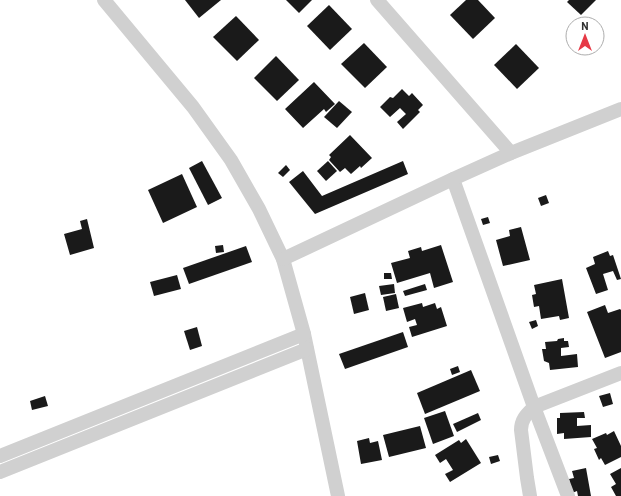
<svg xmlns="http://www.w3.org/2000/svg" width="621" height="496" viewBox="0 0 621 496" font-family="Barlow,sans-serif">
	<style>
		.building { fill: #1a1a1a }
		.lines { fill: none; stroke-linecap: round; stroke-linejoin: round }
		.street { stroke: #d0d0d0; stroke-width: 14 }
	</style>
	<rect width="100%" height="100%" fill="#fff"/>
	<g class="building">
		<path d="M185,0h36l-22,18z"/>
		<path d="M286,0h26l-13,13z"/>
		<path d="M466,0h12l17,18 -22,21 -23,-24z"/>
		<path d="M569,0h27l-15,15 -14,-13z"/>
		<path d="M329,5l23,24 -22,21 -23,-24z"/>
		<path d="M236,16l23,24 -22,21 -24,-24z"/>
		<path d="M364,43l23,24 -22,21 -24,-24z"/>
		<path d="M516,44l23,24 -22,21 -23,-24z"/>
		<path d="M276,56l23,24 -22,21 -23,-23z"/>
		<path d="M314,82l21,22 -9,8 -2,-3 -21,19 -18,-19z"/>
		<path d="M402,89l7,7 3,-3 11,12 -5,5 2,2 -17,17 -6,-7 9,-8 -6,-6 -10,9 -10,-10 10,-10 3,1z"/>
		<path d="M339,101l13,11 -15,16 -13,-11z"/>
		<path d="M350,135l22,23 -11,10 -1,-2 -9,8 -6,-6 -5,4 -11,-12 2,-3 -2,-2z"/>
		<path d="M202,161l20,37 -14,7 -19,-37z"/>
		<path d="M328,161l9,10 -11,10 -9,-10z"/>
		<path d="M403,161l5,13 -93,40 -26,-32 14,-11 19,25z"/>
		<path d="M286,165l4,5 -7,7 -5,-4z"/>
		<path d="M182,174l15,33 -34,16 -15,-33z"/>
		<path d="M546,195l3,8 -8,3 -3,-8z"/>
		<path d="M488,217l2,6 -7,2 -2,-6z"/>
		<path d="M87,219l7,29 -24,7 -6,-21 18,-5 -2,-8z"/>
		<path d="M521,227l9,33 -27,6 -7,-26 14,-4 -1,-6z"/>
		<path d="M223,245l1,7 -8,1 -1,-7z"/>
		<path d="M441,245l12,37 -19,6 -4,-15 -33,10 -6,-20 19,-5 -2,-7 13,-4 1,4z"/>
		<path d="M246,246l6,16 -63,22 -6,-16z"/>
		<path d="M608,251l2,5 3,-1 8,24 -4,1 -4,-9 -10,3 5,16 -12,4 -10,-26 9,-4 -2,-7z"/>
		<path d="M384,273h7l1,6h-8z"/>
		<path d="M177,275l4,14 -27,7 -4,-14z"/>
		<path d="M562,279l7,39 -9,2 -1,-4 -18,3 -2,-13 -5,1 -2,-12 4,-1 -2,-9z"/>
		<path d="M394,284l1,9 -14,2 -2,-9z"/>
		<path d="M425,284l2,6 -22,6 -2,-5z"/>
		<path d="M365,293l4,17 -15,4 -4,-17z"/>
		<path d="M396,294l3,14 -13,3 -3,-14z"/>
		<path d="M422,303l1,4 12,-4 2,6 4,-2 6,19 -35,11 -3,-10 8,-2 -2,-6 -8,3 -4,-14z"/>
		<path d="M605,305l3,8 12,-4 1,1v42l-16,6 -18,-46z"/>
		<path d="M536,320l2,6 -6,3 -3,-7z"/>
		<path d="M197,327l5,19 -12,4 -6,-19z"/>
		<path d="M403,332l5,15 -63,22 -6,-15z"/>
		<path d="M564,338v3h4l1,6 -8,1v8l16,-2 1,13 -28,3 -1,-7 -5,-2 -2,-12h4l-1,-7 12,-1 1,-2z"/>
		<path d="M458,366l2,6 -8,3 -2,-6z"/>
		<path d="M471,370l9,21 -55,23 -8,-21z"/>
		<path d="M610,393l3,11 -10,3 -4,-11z"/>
		<path d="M45,396l3,10 -16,4 -2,-9z"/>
		<path d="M445,411l9,25 -21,8 -9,-26z"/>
		<path d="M584,412l1,6h-8v8l14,-1v12l-27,2v-6l-7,1v-16h3v-5z"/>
		<path d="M478,413l3,7 -24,12 -4,-8z"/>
		<path d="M420,426l6,22 -37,9 -6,-22z"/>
		<path d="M614,431l7,15v11l-16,8 -4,-7 -2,2 -5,-11 3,-1 -5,-9 14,-6 1,2z"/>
		<path d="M369,438l1,5 8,-2 4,19 -21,4 -4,-23z"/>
		<path d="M466,439l15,24 -31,19 -5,-8 8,-4 -7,-11 -6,4 -5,-8 24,-15 2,3z"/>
		<path d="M498,455l2,6 -9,3 -2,-7z"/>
		<path d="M586,468l5,28h-13l-1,-5 -5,2 -3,-14 5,-1 -2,-7z"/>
		<path d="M621,468v28h-5l-5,-9 5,-3 -6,-10z"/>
	</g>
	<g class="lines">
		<g class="street">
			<path d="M104,0l89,107 38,53 28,49 24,50 21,75 34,162"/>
			<path d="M377,0l134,153"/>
			<path d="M453,179l81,228 34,89"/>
			<path d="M283,259l170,-80 58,-26 110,-44"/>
			<path d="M0,456l304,-122"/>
			<path d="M0,472l307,-123"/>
			<path d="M530,496l-3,-18 -6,-48c0,-11 6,-16 13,-23l87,-34"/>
		</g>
	</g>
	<g transform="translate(585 36)"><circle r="19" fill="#ffffff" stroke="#adadad"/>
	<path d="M0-3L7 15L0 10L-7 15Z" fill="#e63946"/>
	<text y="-6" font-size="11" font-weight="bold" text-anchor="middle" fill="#333333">N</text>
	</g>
</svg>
